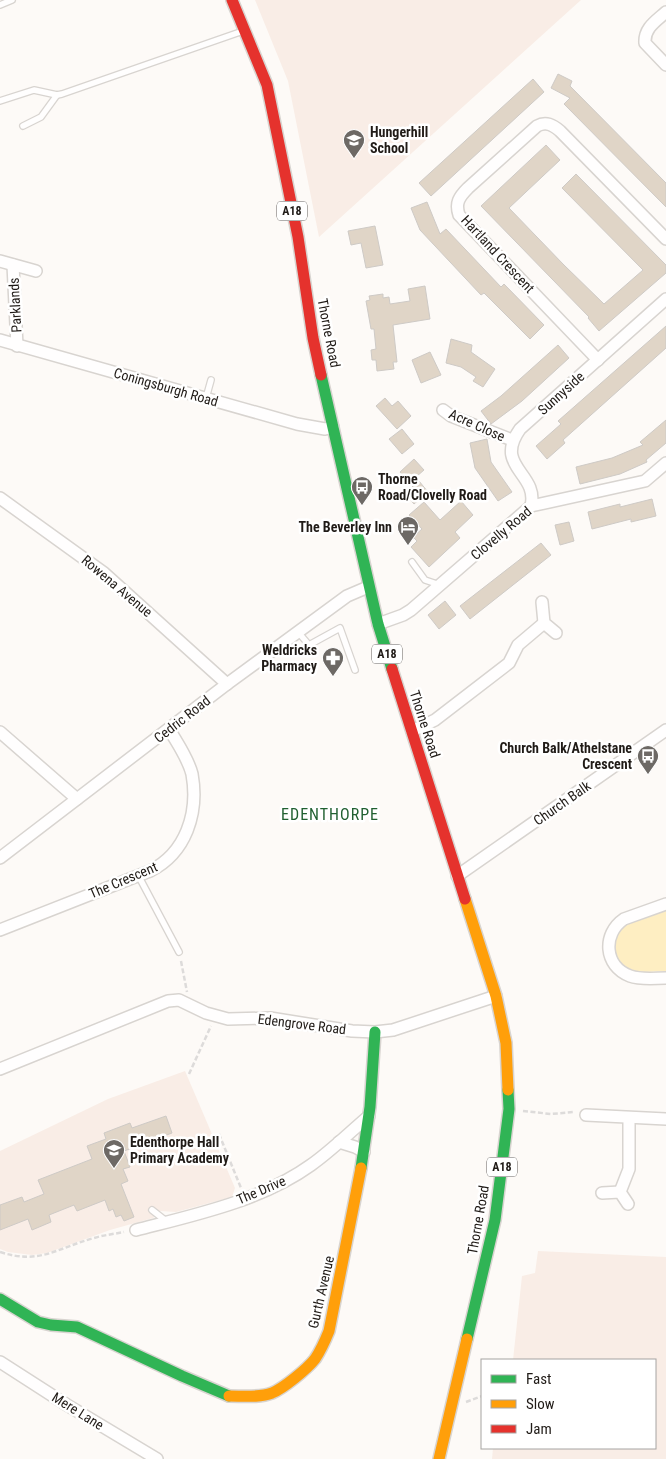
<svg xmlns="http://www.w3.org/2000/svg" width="666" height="1459" viewBox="0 0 666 1459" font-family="'Roboto Condensed',sans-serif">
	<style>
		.built { fill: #f9ede6 }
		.green { fill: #feeec2 }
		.building { fill: #e0d5c7; stroke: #cecac6 }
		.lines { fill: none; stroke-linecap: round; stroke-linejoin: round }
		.lane-casing { stroke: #d8d4d0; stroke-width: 8 }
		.street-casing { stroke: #d8d4d0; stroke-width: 14 }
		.fast-casing { stroke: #d8d4d0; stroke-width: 14 }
		.slow-casing { stroke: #d8d4d0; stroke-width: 14 }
		.jam-casing { stroke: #d8d4d0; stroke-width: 14 }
		.path { stroke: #dddbda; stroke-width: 2.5; stroke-dasharray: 5 2.5; stroke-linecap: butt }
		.lane { stroke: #fffefe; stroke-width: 5.5 }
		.street { stroke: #fffefe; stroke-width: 11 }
		.fast { stroke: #30b455; stroke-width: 11 }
		.slow { stroke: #ff9f0a; stroke-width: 11 }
		.jam { stroke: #e5322d; stroke-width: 11 }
		.labels { text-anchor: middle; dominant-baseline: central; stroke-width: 5; stroke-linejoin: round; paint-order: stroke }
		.shield { fill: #fff; stroke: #635f5d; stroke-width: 1 }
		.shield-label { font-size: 12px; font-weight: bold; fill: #201b17 }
		.poi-label { font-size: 14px; font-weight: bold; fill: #201b17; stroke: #fff; text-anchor: start }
		.street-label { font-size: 14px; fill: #201b17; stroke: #fff }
		.quarter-label { font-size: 16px; letter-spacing: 1px; fill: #216031; stroke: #fff }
	</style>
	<rect width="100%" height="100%" fill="#fdfaf7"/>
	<g class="built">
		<path d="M255,0h326l-262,237 -31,-156z"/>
		<path d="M185,1071l50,117 -3,9 -56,15 -16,-1 -7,7 -43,12 -63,23 -15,2 -24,-3 -8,-3v-98l108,-52z"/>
		<path d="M538,1251l128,6v202h-174l1,-11h162v-88h-142l9,-84 13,-3z"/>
	</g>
	<path class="green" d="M666,908v63c-10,0 -22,2 -31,0 -22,-6 -28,-30 -12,-46 5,-5 34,-13 43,-17z"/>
	<g class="building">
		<path d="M558,74l14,7 -2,5 96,97v24l-102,-103 6,-6 -19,-10z"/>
		<path d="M533,79l11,13 -113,104 -12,-13z"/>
		<path d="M546,145l14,15 -51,48 55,57 40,39 39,-34 -81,-82 14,-14 90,91v8l-67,58 -11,-13 1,-1 -108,-111z"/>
		<path d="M427,202l13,32 6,-5 55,58 3,-3 40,41 -14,14 -46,-46 -3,2 -61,-65 -9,-22z"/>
		<path d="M375,226l8,39 -17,3 -5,-25 -10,2 -3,-14z"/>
		<path d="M425,286l5,33 -37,6 4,37h-4l1,7 -17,2 -1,-11h-4l-1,-10 5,-1 -2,-20h-3l-5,-28 4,-1 -1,-4 14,-2v4l6,-1 1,7 20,-3 -2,-12z"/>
		<path d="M666,326v22l-103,92 2,3 -18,16 -11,-13 25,-22 -3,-3z"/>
		<path d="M451,339l21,6 -1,7 24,17 -12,18 -10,-6 3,-4 -15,-10 -15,-4z"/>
		<path d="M558,345l11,13 -47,43 -31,23 -10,-13 20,-15z"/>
		<path d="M430,352l11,23 -20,8 -9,-23z"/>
		<path d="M385,398l7,8 6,-5 13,15 -14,13 -21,-23z"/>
		<path d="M666,420v23l-20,17 1,2 -27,12 -40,10 -4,-17 36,-9 31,-13 -3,-3z"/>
		<path d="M402,429l12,15 -12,10 -13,-15z"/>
		<path d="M487,439l4,23 21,30 -14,9 -23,-33 -5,-25z"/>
		<path d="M414,459l10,11 -15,13 -9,-11z"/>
		<path d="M419,481l9,11 -14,12 -9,-11z"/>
		<path d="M652,499l4,17 -25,6v-3l-39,10 -4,-17 32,-8v3z"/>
		<path d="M461,501l12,14 -18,17 5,6 -31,29 -18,-20 6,-6 -4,-4 9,-8 -13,-14 15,-13 16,18z"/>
		<path d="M569,522l5,19 -14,4 -5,-20z"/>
		<path d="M541,543l10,12 -81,64 -10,-13z"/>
		<path d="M445,601l11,14 -17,14 -11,-14z"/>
		<path d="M166,1116l6,17 -48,18 6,16 -7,2 5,12 -7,3 13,33 -10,4 -3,-6 -5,2 -3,-8 -4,2 -4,-11 -28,11 -3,-6 -25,10 2,7 -19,8 -4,-11 -28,11v-25l22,-8 2,5 20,-8 -6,-14 54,-21 -5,-13 19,-7 -2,-6 26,-10 2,5z"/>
	</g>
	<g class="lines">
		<g class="lane-casing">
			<g id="lane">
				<path d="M0,5l12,-5"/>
				<path d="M0,101l34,-11 23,5 5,-1 181,-63"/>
				<path d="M23,126l18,-9 16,-22"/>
				<path d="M206,398l5,-18"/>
				<path d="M412,562l13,18 15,5"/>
				<path d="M298,632l11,13 31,-17 15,42"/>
				<path d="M138,875l41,77"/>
				<path d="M152,1210l14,11"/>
			</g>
		</g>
		<g class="street-casing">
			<g id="street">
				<path d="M666,12c-10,9 -22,16 -21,31l21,22"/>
				<path d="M0,261l36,10"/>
				<path d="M13,265l4,81"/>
				<path d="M0,340l297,84 28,5 8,-2"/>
				<path d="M598,360l-139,-145c-4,-12 0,-18 9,-27l69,-62c9,-5 16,-1 23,5l106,108"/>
				<path d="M443,410l8,6 61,24"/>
				<path d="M0,498l104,75 123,111"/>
				<path d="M531,506c8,-33 -38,-39 -11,-77l146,-130"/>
				<path d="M542,602l2,21 12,10"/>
				<path d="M378,624l25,-9 8,-5 120,-104 114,-25 21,-18"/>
				<path d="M412,731l23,-11 74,-57 9,-18 26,-22"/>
				<path d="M0,732l77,67"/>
				<path d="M0,858l227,-174 120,-88 21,-9"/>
				<path d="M457,876l209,-146"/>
				<path d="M666,904l-42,15c-22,15 -20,47 6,57 11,4 25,2 36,2"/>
				<path d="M0,930l150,-59c36,-18 49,-58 42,-97 -4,-16 -15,-31 -23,-45"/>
				<path d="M0,1069l168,-68 11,-1 27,13 22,6 42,-1 82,13 23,1 18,-2 103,-34"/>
				<path d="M586,1115l80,4"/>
				<path d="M339,1142l16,5 9,5"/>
				<path d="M620,1192l9,-23v-51"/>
				<path d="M602,1193l18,-1 8,12"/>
				<path d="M136,1230c58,-15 125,-29 175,-65 20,-14 39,-33 58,-49"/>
				<path d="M0,1362l67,43 90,54"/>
			</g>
		</g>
		<g class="fast-casing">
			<g id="fast">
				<path d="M321,375l57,249 14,45"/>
				<path d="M361,1168l9,-61 5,-75"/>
				<path d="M0,1299l38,23 13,3 26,2 105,49 47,20"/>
				<path d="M467,1339l28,-119 14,-111 -1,-19"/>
			</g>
		</g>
		<g class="slow-casing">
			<g id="slow">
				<path d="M465,899l31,97 10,47 2,47"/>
				<path d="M229,1396c14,0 30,2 43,-3 12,-5 35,-24 43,-34 6,-9 10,-18 14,-28l32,-163"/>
				<path d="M439,1459l28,-120"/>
			</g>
		</g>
		<g class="jam-casing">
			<g id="jam">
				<path d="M232,0l35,85 31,152 15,101 8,37"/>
				<path d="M392,669l73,230"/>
			</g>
		</g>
		<g class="path">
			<path d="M181,961l6,31"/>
			<path d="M189,1074l22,-48"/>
			<path d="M523,1111l28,3 23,-2"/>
			<path d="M219,1134l22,54"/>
			<path d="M0,1252c40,13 57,-4 94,-14 10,-3 20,-4 30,-6"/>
			<path d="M466,1402l16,-6"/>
		</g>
		<use href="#lane" class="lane"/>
		<use href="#street" class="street"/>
		<use href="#fast" class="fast"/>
		<use href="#slow" class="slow"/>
		<use href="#jam" class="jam"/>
	</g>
	<defs>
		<g id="school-pin" transform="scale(1.125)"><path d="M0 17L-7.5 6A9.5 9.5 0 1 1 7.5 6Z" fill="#6d6965" stroke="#fff"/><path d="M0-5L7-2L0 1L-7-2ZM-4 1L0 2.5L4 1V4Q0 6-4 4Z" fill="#fff"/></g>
		<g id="bus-pin" transform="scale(1.125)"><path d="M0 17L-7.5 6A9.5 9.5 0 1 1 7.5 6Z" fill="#6d6965" stroke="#fff"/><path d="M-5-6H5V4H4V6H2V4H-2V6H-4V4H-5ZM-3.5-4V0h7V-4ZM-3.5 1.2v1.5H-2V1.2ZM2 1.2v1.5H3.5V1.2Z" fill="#fff"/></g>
		<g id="hotel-pin" transform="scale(1.125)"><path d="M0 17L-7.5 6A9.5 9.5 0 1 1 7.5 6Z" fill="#6d6965" stroke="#fff"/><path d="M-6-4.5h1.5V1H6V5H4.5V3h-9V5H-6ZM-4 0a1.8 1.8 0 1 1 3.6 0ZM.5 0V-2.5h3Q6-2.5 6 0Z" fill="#fff"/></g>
		<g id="pharmacy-pin" transform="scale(1.125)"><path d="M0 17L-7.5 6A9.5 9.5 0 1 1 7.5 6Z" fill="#6d6965" stroke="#fff"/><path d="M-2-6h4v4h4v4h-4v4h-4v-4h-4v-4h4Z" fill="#fff"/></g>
	</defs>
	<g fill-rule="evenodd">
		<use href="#school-pin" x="354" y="140"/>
		<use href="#bus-pin" x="362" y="487"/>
		<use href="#hotel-pin" x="408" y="527"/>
		<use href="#pharmacy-pin" x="333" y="658"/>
		<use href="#bus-pin" x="648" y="756"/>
		<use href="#school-pin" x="114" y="1150"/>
	</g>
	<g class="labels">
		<g class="shield">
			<rect x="277" y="201.5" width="30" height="19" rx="4"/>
			<rect x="372" y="644.5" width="30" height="19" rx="4"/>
			<rect x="487" y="1157.5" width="30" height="19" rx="4"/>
		</g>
		<g class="shield-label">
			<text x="292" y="211">A18</text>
			<text x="387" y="654">A18</text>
			<text x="502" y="1167">A18</text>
		</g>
		<g class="poi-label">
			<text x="370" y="132">Hungerhill<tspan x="370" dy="16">School</tspan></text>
			<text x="378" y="479">Thorne<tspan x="378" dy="16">Road/Clovelly Road</tspan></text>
			<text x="392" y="527" text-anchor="end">The Beverley Inn</text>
			<text x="317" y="650" text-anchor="end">Weldricks<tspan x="317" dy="16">Pharmacy</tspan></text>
			<text x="632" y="748" text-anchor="end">Church Balk/Athelstane<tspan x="632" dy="16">Crescent</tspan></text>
			<text x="130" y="1142">Edenthorpe Hall<tspan x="130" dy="16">Primary Academy</tspan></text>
		</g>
		<g class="street-label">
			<text transform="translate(498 254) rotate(47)">Hartland Crescent</text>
			<text transform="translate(15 305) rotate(-93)">Parklands</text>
			<text transform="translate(329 333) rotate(79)">Thorne Road</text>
			<text transform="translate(166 387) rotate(16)">Coningsburgh Road</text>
			<text transform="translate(561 393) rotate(-42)">Sunnyside</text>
			<text transform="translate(477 425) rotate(24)">Acre Close</text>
			<text transform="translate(501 533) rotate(-40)">Clovelly Road</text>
			<text transform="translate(117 586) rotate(40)">Rowena Avenue</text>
			<text transform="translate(182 719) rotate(-38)">Cedric Road</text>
			<text transform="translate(425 724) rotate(72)">Thorne Road</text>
			<text transform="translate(562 803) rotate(-35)">Church Balk</text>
			<text transform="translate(123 880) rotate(-23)">The Crescent</text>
			<text transform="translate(302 1024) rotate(7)">Edengrove Road</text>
			<text transform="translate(261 1190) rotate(-23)">The Drive</text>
			<text transform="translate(478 1220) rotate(-80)">Thorne Road</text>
			<text transform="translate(321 1292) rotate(-77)">Gurth Avenue</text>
			<text transform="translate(78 1411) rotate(32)">Mere Lane</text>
		</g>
		<g class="quarter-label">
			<text x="330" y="814">EDENTHORPE</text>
		</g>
	</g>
	<rect x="481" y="1359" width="175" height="90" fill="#ffffff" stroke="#a6a4a2"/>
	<rect x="491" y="1375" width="25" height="8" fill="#30b455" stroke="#a6a4a2"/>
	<text x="526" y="1384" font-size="15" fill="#201b17">Fast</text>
	<rect x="491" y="1400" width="25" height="8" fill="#ff9f0a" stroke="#a6a4a2"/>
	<text x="526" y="1409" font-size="15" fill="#201b17">Slow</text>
	<rect x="491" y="1425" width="25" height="8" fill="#e5322d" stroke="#a6a4a2"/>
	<text x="526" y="1434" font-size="15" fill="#201b17">Jam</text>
</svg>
